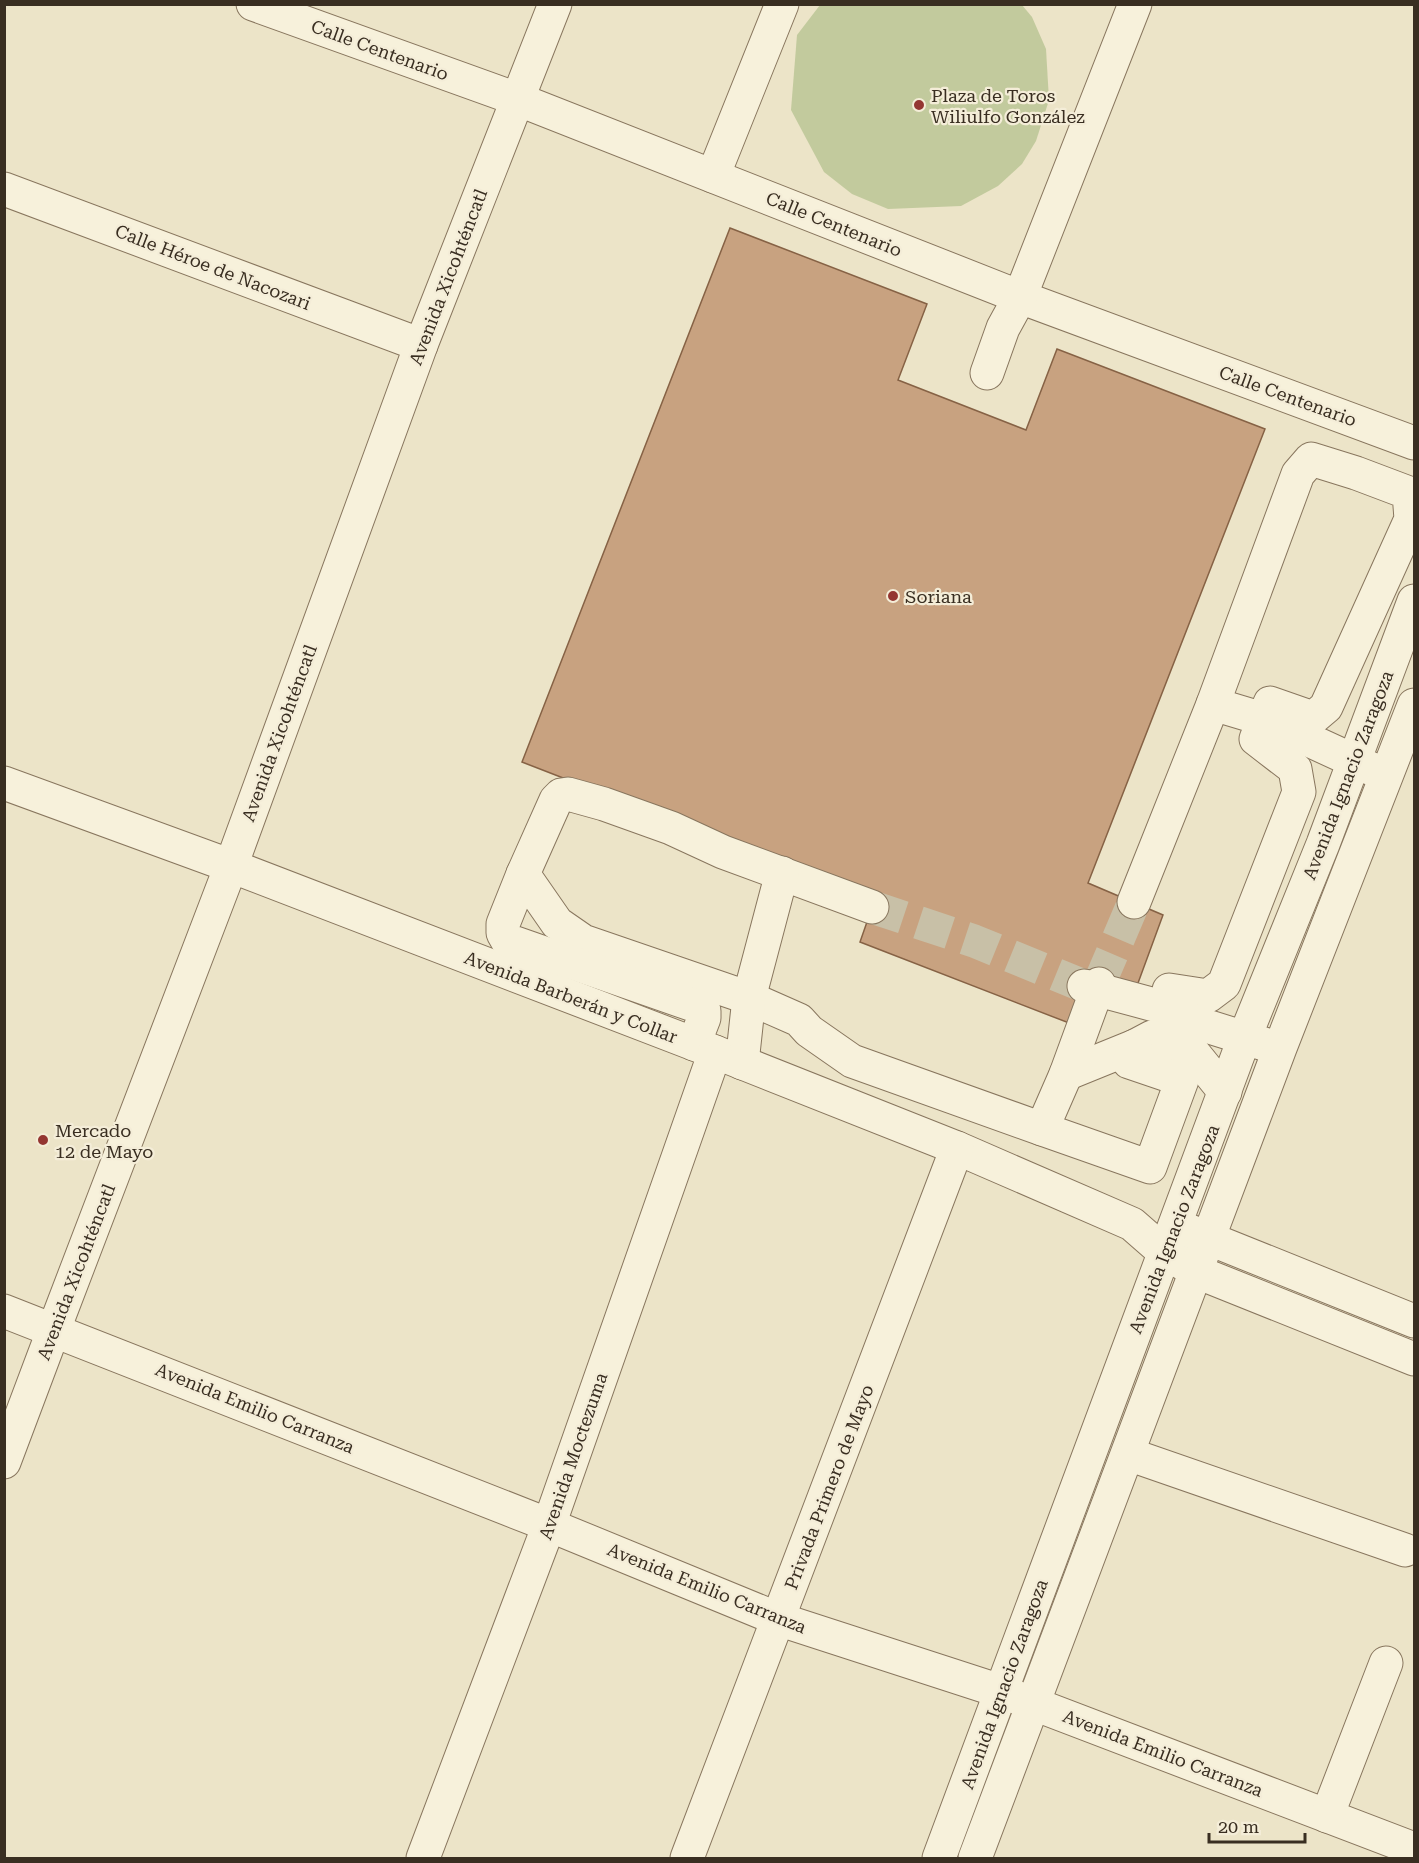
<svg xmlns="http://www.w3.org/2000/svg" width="1419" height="1863" viewBox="0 0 1419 1863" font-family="'Roboto Serif',serif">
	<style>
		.green { fill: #c2ca9d }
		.building { fill: #c8a280; stroke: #866245; stroke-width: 1.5 }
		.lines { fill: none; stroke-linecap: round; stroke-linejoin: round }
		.minor-tunnel { stroke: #c8c0a7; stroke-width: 33; stroke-dasharray: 33 16; stroke-linecap: butt }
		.minor-casing { stroke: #88765e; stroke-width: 35 }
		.minor { stroke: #f7f1db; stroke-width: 33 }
		.poi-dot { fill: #943631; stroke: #f4edd8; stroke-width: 2 }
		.labels { text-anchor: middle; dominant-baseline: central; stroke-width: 4.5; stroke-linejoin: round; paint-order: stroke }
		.street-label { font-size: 18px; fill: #392e21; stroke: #f4edd8 }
		.poi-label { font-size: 18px; fill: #392e21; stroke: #f4edd8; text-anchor: start }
	</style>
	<rect width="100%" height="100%" fill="#ece4c8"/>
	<path class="green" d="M820,5h202l10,12 14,32 3,51 -13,41 -14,23 -24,22 -37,20 -73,3 -36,-15 -28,-22 -33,-62 6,-75z"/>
	<path class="building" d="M730,228l197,76 -29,76 128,50 31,-81 208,80 -177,454 75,32 -29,79 -65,29 -209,-81 15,-43 -353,-137z"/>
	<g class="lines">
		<g class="minor-tunnel">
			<path d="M872,907l102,34 110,45"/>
			<path d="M1099,984l35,-82"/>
		</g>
		<g class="minor-casing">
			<g id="minor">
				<path d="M253,4l264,95 503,198 394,146"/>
				<path d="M713,176l69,-172"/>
				<path d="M4,189l417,156"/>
				<path d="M987,373l16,-45 17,-31 115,-293"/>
				<path d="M1213,704l50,15 111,51"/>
				<path d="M4,783l227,83 484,186 242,96 175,76 32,28 33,20 217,87"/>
				<path d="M523,874l34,49 26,18 166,57 50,22 10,11 43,30 190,68 24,-55 33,-90"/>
				<path d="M1134,902l79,-198 85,-230 13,-15 45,14 53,20 2,26 -85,188 -13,11 -43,-15 -14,36 39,30 4,23 -75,192 -16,12 -39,-6"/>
				<path d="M1084,986l78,21 38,17 64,20"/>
				<path d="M694,1044l10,-26v-7l-5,-4 -192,-67 -4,-7v-9l20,-50 33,-74 5,-5 7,-1 36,10 67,24 52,24 149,55"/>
				<path d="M742,1063l7,-65 33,-125"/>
				<path d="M1066,1074l69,-28 17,-9 39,13 34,42"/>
				<path d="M1042,1129l108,38 32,-87 -53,-18 6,-16"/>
				<path d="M1190,1231l224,90"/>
				<path d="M4,1311l545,214 229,94 222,72 414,158"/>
				<path d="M1128,1454l277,96"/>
				<path d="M4,1462l50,-133 177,-463 190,-521 134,-341"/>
				<path d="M1327,1816l59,-153"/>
				<path d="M423,1858l126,-333 166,-473"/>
				<path d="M687,1858l270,-710"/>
				<path d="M939,1858l305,-819 79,-195 91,-243"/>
				<path d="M975,1858l305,-810 134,-343"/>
			</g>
		</g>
		<use href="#minor" class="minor"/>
	</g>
	<g class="poi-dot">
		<circle cx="919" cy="105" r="6"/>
		<circle cx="893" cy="596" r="6"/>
		<circle cx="43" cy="1140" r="6"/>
	</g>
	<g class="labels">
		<g class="street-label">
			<text transform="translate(380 50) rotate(20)">Calle Centenario</text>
			<text transform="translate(834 224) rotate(22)">Calle Centenario</text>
			<text transform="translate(213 267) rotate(21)">Calle Héroe de Nacozari</text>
			<text transform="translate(448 277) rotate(-69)">Avenida Xicohténcatl</text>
			<text transform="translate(1288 396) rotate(20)">Calle Centenario</text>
			<text transform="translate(279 733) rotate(-70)">Avenida Xicohténcatl</text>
			<text transform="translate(1348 775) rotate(-69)">Avenida Ignacio Zaragoza</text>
			<text transform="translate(571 997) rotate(21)">Avenida Barberán y Collar</text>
			<text transform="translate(1174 1229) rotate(-69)">Avenida Ignacio Zaragoza</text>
			<text transform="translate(76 1272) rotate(-69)">Avenida Xicohténcatl</text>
			<text transform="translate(255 1408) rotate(22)">Avenida Emilio Carranza</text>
			<text transform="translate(573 1456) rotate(-71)">Avenida Moctezuma</text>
			<text transform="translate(829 1487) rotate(-69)">Privada Primero de Mayo</text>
			<text transform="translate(707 1588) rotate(22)">Avenida Emilio Carranza</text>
			<text transform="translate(1004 1684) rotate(-70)">Avenida Ignacio Zaragoza</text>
			<text transform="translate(1163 1753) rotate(21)">Avenida Emilio Carranza</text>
		</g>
		<g class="poi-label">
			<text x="931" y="95">Plaza de Toros<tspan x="931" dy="21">Wiliulfo González</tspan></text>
			<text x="905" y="596">Soriana</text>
			<text x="55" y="1130">Mercado<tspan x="55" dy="21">12 de Mayo</tspan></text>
		</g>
	</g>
	<rect width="1419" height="1863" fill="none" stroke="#392e21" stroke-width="12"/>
	<path d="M1209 1833v9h96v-9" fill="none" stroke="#392e21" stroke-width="3"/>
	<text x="1218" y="1833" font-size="18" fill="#392e21" stroke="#f4edd8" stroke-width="4.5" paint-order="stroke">20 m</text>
</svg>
